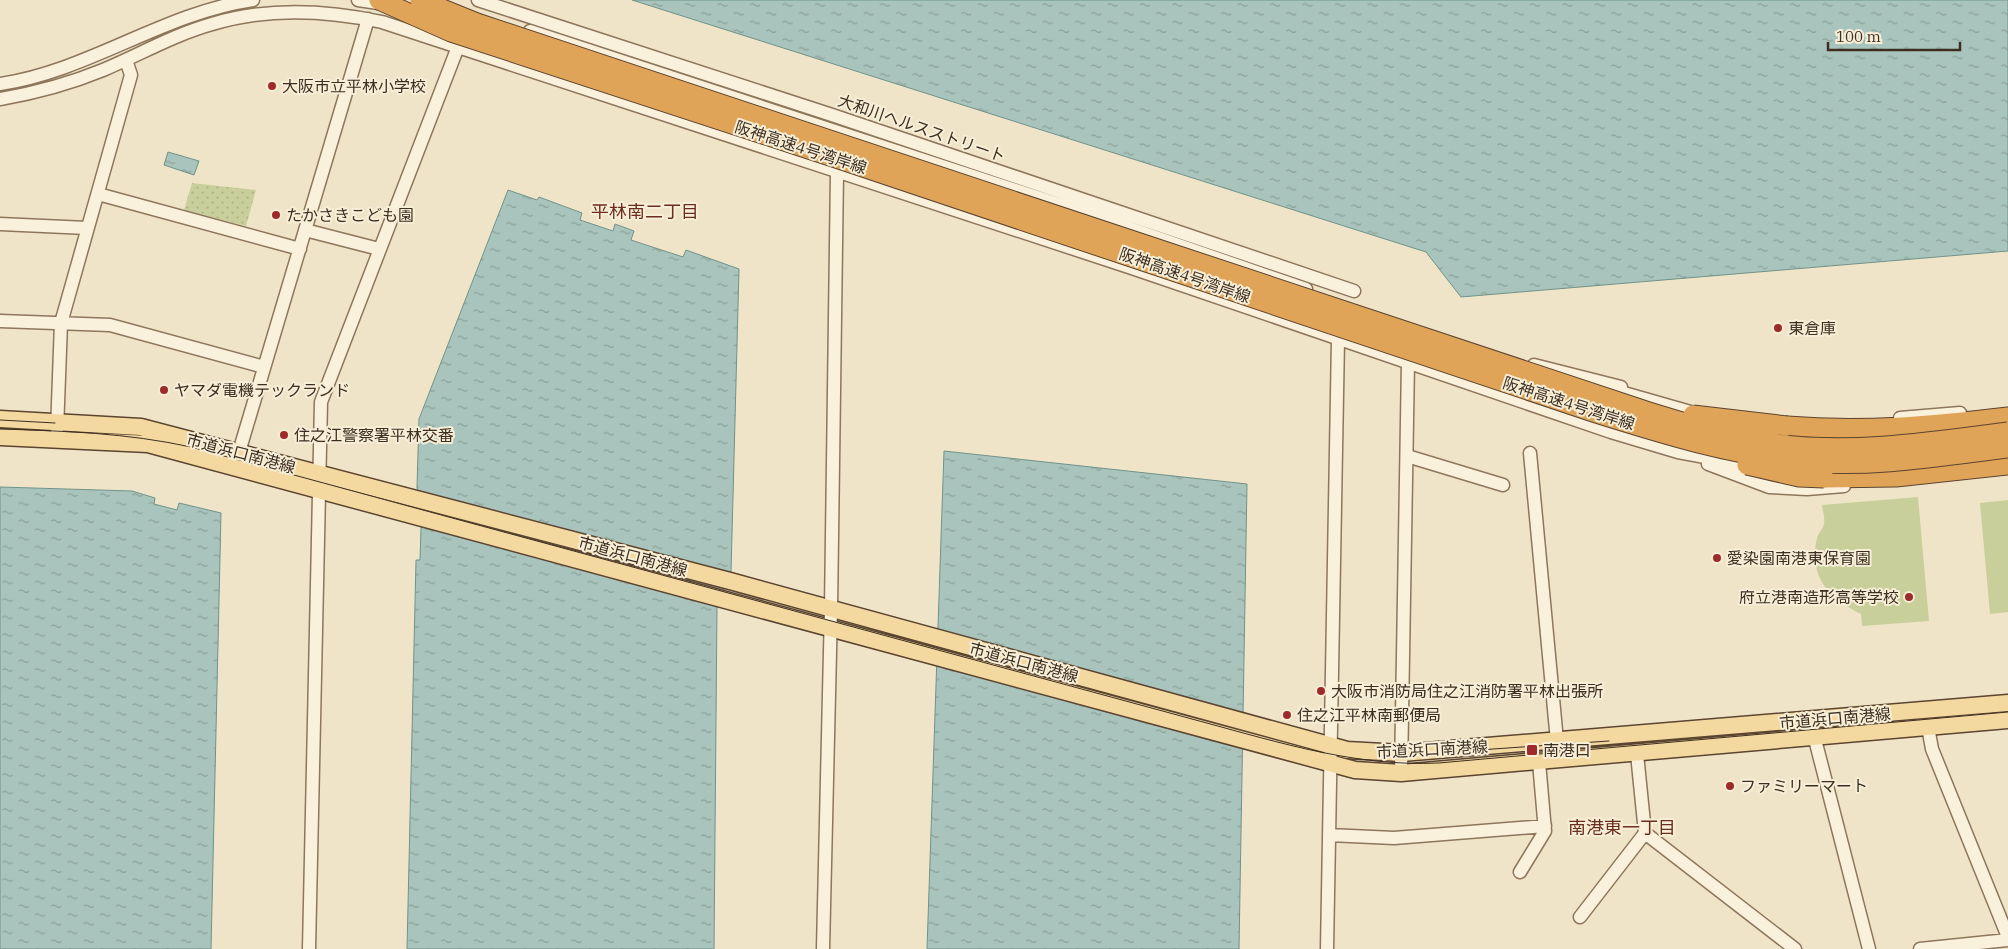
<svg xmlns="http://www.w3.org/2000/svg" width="2008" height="949" font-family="'IBM Plex Serif','Noto Sans JP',serif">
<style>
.grass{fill:url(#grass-dots)}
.pitch{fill:#c9cf9b}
.water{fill:url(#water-ripples);stroke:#6f938a}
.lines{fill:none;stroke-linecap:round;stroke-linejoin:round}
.minor-casing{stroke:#8d765c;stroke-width:15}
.major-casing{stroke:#5b4430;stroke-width:19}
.highway-casing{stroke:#5b4430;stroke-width:21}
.minor{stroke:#faf1dc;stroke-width:12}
.major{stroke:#f3d9a0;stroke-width:16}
.highway{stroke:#e0a458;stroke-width:19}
.tram{stroke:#3d2e20;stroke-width:1}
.highway-bridge-casing{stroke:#5b4430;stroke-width:21;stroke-linecap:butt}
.highway-bridge{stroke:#e0a458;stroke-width:19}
.poi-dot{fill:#9e2a2b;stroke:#f7eed8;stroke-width:2}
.labels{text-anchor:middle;stroke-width:4;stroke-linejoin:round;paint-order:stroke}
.poi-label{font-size:16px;fill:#3d2e20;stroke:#f7eed8;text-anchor:start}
.street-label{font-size:16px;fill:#3d2e20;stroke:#f7eed8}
.neighbourhood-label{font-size:18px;fill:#6b2e1e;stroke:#f7eed8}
</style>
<defs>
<pattern id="grass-dots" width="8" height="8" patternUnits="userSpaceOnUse" patternTransform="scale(1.25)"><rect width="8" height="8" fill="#c9cf9b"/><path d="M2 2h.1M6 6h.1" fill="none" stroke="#aeb285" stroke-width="1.8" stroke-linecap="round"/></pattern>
<pattern id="water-ripples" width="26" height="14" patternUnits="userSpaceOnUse" patternTransform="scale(1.25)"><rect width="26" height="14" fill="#a9c4bc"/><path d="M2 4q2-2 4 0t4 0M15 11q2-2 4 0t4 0" fill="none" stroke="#8ba098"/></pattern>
</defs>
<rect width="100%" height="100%" fill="#f0e4c8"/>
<path class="grass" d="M192,183L256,190L246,226L184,210Z"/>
<path class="pitch" d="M1918,497L1929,621L1862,626L1861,614C1829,598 1808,577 1817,538C1818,533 1823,529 1824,524C1825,519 1823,511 1822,505Z
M2008,500V612L1990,614L1980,503Z"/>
<path class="water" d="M632,0H2008V251L1461,297L1426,252Z
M168,152L199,161L194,175L164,165Z
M508,190L537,200L539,197L582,213L580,220L613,231L615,224L634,231L631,240L683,257L686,250L739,269L731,572L717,606L714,949H407L416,560H420L421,528L417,487L419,419Z
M944,451L1247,484L1239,949H927Z
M0,487L132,491L155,498L154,504L177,510L179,503L221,513L211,949H0Z"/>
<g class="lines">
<g class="minor-casing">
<path id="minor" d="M358,0L385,4
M478,0L832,115L1354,291
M530,31L1089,214L1306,289
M0,84C89,71 163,13 253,0
M0,99C35,93 69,84 103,70C139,55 173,35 212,24C267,7 325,10 382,22L1132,268L1611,432L1678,452L1754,466
M98,194L300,249
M0,224L87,228
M305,230L379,249
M0,321L110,325L264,367
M1534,365L1621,387
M1610,389L1701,415
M1900,418L1960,413
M57,430L61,323L131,75L126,60
M239,452L368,19
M1530,453L1557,741
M1407,456L1503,485
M1708,464L1769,487L1807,489L1844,486
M1810,720L1869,949
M1928,727L1932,749L2008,937
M1637,754L1645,833L1795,949
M1401,773L1408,362
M1329,835L1394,838L1545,826
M1520,872L1545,831L1539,762
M1580,917L1645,833
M309,949L321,402L461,39
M823,949L831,609L837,172L839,164
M1327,949L1338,339L1342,333
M1920,949L2008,940"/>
</g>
<g class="major-casing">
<path id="major" d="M0,419L141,427L730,581L1347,750L1402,753L2008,703
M0,437L148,444L1355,770L1401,773L2008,720"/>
</g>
<g class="highway-casing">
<path id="highway" d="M1787,426C1862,432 1934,426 2008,417
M1824,478L1896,477L2008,465"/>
</g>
<use href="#minor" class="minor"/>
<use href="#major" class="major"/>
<use href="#highway" class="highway"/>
<path class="tram" d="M0,420L55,423
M0,429C65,431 127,433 191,447L1203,722C1281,743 1357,767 1439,763L2008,712
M1392,756L1609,741"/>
<g class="highway-bridge-casing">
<path id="highway-bridge" d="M379,0L451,32L836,158L1593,412C1663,434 1733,456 1807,462C1874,468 1942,456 2008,448
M420,0L477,23L1649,412C1691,425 1733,438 1776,444C1854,454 1931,442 2008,432
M1693,415L1787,426
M1747,465L1799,477L1824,478"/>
</g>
<use href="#highway-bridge" class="highway-bridge"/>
</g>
<g class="poi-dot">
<circle cx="272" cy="86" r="5"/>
<circle cx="276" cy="215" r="5"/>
<circle cx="1778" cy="328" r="5"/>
<circle cx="164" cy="390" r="5"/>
<circle cx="284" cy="435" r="5"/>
<circle cx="1717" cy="558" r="5"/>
<circle cx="1909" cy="597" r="5"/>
<circle cx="1321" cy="691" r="5"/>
<circle cx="1287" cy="715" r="5"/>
<rect x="1526" y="744" width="12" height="12" rx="2.5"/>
<circle cx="1730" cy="786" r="5"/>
</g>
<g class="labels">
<g class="poi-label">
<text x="282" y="92">大阪市立平林小学校</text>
<text x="286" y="221">たかさきこども園</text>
<text x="1788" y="334">東倉庫</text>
<text x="174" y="396">ヤマダ電機テックランド</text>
<text x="294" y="441">住之江警察署平林交番</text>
<text x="1727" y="564">愛染園南港東保育園</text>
<text x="1899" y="603" text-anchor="end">府立港南造形高等学校</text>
<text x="1331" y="697">大阪市消防局住之江消防署平林出張所</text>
<text x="1297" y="721">住之江平林南郵便局</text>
<text x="1543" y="756">南港口</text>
<text x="1740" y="792">ファミリーマート</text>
</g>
<g class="street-label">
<text transform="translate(922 128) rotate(19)" y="6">大和川ヘルスストリート</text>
<text transform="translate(801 147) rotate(18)" y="6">阪神高速4号湾岸線</text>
<text transform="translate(1185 275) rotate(19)" y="6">阪神高速4号湾岸線</text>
<text transform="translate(1569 403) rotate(18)" y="6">阪神高速4号湾岸線</text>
<text transform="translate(241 453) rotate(15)" y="6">市道浜口南港線</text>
<text transform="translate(633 556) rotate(15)" y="6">市道浜口南港線</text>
<text transform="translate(1024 662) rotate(15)" y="6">市道浜口南港線</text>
<text transform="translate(1835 718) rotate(-5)" y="6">市道浜口南港線</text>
<text transform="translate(1432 749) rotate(-3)" y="6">市道浜口南港線</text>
</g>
<g class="neighbourhood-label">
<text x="645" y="218">平林南二丁目</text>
<text x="1622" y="834">南港東一丁目</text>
</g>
</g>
<path d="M1828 42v8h132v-8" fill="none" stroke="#3d2e20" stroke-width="2.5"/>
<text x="1836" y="42" font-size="15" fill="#3d2e20" stroke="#f7eed8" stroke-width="4" paint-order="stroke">100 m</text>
</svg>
